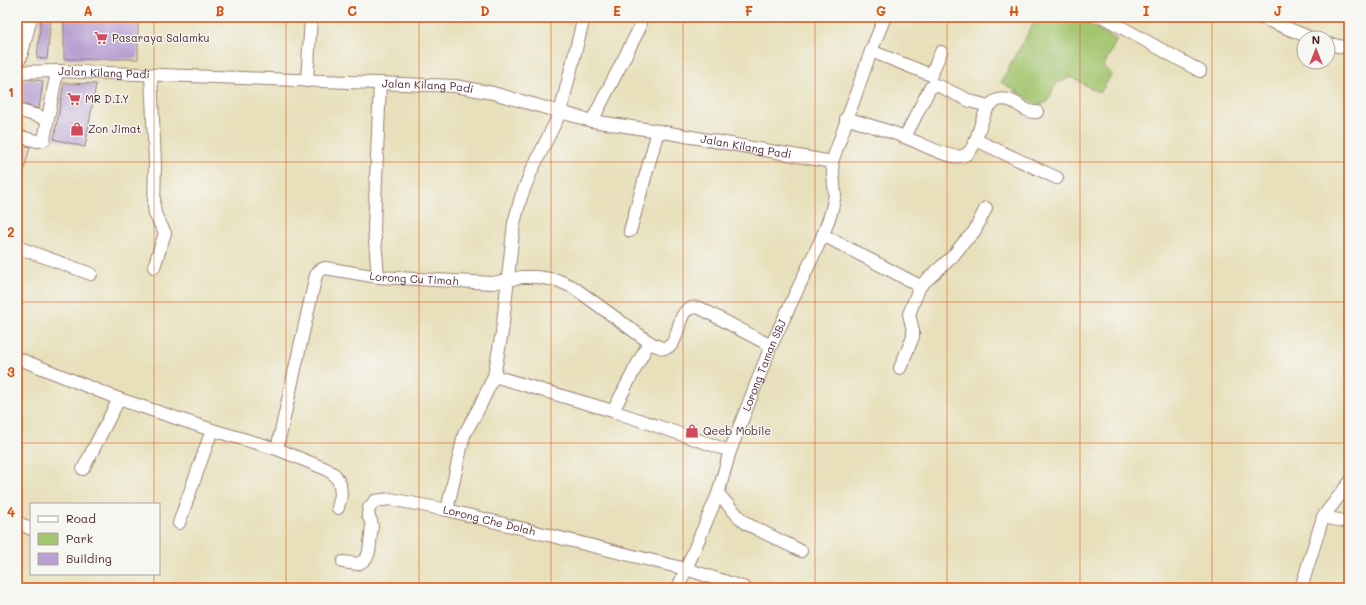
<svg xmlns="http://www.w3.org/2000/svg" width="1366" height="605" font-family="Mali,sans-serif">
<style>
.green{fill:#a3c56e;stroke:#76724c}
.building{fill:#b8a0d3}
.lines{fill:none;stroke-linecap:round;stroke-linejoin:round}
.minor-casing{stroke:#998073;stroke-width:14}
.trunk-casing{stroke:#998073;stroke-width:22}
.minor{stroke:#fff;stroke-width:12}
.trunk{stroke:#fff;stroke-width:20}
.grid{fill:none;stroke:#d8530f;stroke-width:1;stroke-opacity:0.55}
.labels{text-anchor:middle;stroke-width:3;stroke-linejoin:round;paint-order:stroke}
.poi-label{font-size:11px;fill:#4a1f2b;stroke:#f6f6f2;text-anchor:start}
.street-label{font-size:11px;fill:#4a1f2b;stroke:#f6f6f2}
.neatline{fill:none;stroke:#d8530f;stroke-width:1.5}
.grid-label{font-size:13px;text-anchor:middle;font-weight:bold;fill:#d8530f}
</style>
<rect width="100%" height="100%" fill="#f6f6f2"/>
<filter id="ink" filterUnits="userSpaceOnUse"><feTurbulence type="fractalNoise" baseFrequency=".025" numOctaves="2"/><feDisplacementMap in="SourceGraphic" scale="8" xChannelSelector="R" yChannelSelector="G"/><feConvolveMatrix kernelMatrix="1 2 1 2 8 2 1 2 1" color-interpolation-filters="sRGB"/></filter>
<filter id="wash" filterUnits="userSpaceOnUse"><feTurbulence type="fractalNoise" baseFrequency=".012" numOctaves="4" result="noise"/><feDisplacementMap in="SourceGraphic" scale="16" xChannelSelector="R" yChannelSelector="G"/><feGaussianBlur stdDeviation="0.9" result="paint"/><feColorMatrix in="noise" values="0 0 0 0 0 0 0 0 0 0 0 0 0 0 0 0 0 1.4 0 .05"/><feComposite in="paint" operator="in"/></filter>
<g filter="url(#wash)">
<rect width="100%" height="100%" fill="#e8e0bb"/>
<path class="green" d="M1037,17H1076L1117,40L1103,67L1112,74L1100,93L1071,77L1056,84L1047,102L1039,105L1001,82Z"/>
<g id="blocks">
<path class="building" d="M41,17H51L47,59L37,58Z
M64,17H138V59H64Z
M22,79L43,81L39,109L19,103Z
M64,83L96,84L85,147L54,139Z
M17,144L30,147L20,184H17Z"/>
</g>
</g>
<g filter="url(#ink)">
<use href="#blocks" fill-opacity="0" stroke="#998073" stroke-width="1"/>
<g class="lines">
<g class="minor-casing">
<g id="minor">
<path d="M584,17L560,113L531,172L521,197L514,223L502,332L494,376L613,411L730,451"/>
<path d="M1103,17L1200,71"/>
<path d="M1260,17L1311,38"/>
<path d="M1328,44L1349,48"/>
<path d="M871,51L931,75L941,52"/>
<path id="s1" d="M17,72L57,71L455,86L493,93L592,121L658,131L832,162"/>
<path d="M151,75L155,163L154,206L155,214L165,233L154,267"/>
<path d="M307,81L311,17"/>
<path d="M17,110L48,119"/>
<path d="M846,118C867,125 888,130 907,138C920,143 940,154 953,156C959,157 966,156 970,151C981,138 980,105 998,100C1015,95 1023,114 1037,112"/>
<path d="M592,121L639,29L640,23L637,17"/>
<path d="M17,136L37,141L44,140L57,71"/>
<path d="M905,137L930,88L934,85L939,86L970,101L988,106"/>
<path d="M976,140L1057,178"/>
<path d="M630,231L658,131"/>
<path d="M823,235L920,286"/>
<path d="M17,247L91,274"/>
<path d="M378,277L374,228L380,83"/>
<path d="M17,358L119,399L212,430L277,449L326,469L335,475L340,484L341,495L338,508"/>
<path d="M900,368L913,337V331L909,314L920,286L952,257L965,241L974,232L986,208"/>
<path d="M613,411L649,342"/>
<path id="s2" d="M277,449L316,275L320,270L325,268L378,277L493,283L522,277H536L557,280L573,287L649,342C653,344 659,348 664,348C684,347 672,302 700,308L771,346"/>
<path d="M83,469L119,399"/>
<path d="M718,494L740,518L747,524L801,551"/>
<path d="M447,510L464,435L480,406L494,376"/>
<path d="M1323,517L1349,522"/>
<path d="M17,522L31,529"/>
<path d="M179,523L212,430"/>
<path id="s3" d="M343,562L358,564L363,561L367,557L369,552L372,526L371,521L368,515L369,508L375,501L390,499L447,510L686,569L745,588"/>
<path id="s4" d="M678,588L718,494L730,451L771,346L823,235L831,213L835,195L832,162L871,51L885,17"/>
<path d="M1301,588L1323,517L1349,483"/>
</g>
</g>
<g class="trunk-casing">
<path id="trunk" d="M17,56L27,17"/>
</g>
<use href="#minor" class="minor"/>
<use href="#trunk" class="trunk"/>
</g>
</g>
<path class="grid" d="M154,17V504M286,17V588M419,17V588M551,17V588M683,17V588M815,17V588M947,17V588M1080,17V588M1212,17V588M17,162H1349M17,302H1349M17,443H1349M154,574V588"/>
<defs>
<g id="supermarket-bare" transform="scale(1.08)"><path d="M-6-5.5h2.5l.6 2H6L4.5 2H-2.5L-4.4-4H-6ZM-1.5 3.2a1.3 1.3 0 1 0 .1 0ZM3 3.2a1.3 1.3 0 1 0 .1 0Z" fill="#d1495b" stroke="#f6f6f2" stroke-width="2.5" paint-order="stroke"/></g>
<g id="shop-bare" transform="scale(1.08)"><path d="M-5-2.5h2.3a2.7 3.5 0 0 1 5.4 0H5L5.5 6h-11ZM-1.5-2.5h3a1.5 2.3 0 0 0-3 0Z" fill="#d1495b" stroke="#f6f6f2" stroke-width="2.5" paint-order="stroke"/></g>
</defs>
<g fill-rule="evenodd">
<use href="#supermarket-bare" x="101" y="38"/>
<use href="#supermarket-bare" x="74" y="99"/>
<use href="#shop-bare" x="77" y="129"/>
<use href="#shop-bare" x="692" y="431"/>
</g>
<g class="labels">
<g class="poi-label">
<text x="112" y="42">Pasaraya Salamku</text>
<text x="85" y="103">MR D.I.Y</text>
<text x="88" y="133">Zon Jimat</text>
<text x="703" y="435">Qeeb Mobile</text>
</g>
<g class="street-label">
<text dy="4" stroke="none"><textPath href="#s1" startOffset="87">Jalan Kilang Padi</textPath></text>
<text dy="4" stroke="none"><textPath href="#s1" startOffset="411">Jalan Kilang Padi</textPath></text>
<text dy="4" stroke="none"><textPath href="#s1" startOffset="736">Jalan Kilang Padi</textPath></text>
<text dy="4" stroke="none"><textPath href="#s2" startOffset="280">Lorong Cu Timah</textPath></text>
<text dy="4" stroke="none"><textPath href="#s4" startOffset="239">Lorong Taman SBJ</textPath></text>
<text dy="4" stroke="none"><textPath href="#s3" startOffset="203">Lorong Che Dolah</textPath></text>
</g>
</g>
<rect width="1366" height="605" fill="none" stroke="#f6f6f2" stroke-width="44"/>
<rect x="30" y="503" width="130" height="72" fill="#f6f6f2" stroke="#b1a0a2"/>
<rect x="38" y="516" width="20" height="6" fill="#ffffff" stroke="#b1a0a2"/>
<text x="66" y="523" font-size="12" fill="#4a1f2b">Road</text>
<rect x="38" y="533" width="20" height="12" fill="#a3c56e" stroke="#b1a0a2"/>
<text x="66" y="543" font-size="12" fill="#4a1f2b">Park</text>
<rect x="38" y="553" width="20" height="12" fill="#b8a0d3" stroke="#b1a0a2"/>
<text x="66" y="563" font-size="12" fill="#4a1f2b">Building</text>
<g transform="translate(1316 50)"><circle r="19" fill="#f6f6f2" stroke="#b1a0a2"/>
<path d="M0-3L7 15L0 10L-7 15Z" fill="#d1495b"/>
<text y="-6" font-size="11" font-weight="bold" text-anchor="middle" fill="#4a1f2b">N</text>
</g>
<rect x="22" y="22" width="1322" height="561" class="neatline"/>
<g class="grid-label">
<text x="88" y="16">A</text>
<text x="220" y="16">B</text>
<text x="352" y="16">C</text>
<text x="485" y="16">D</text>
<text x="617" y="16">E</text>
<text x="749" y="16">F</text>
<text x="881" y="16">G</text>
<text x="1014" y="16">H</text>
<text x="1146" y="16">I</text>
<text x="1278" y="16">J</text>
<text x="11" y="97">1</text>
<text x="11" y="237">2</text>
<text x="11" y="377">3</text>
<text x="11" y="517">4</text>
</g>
</svg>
